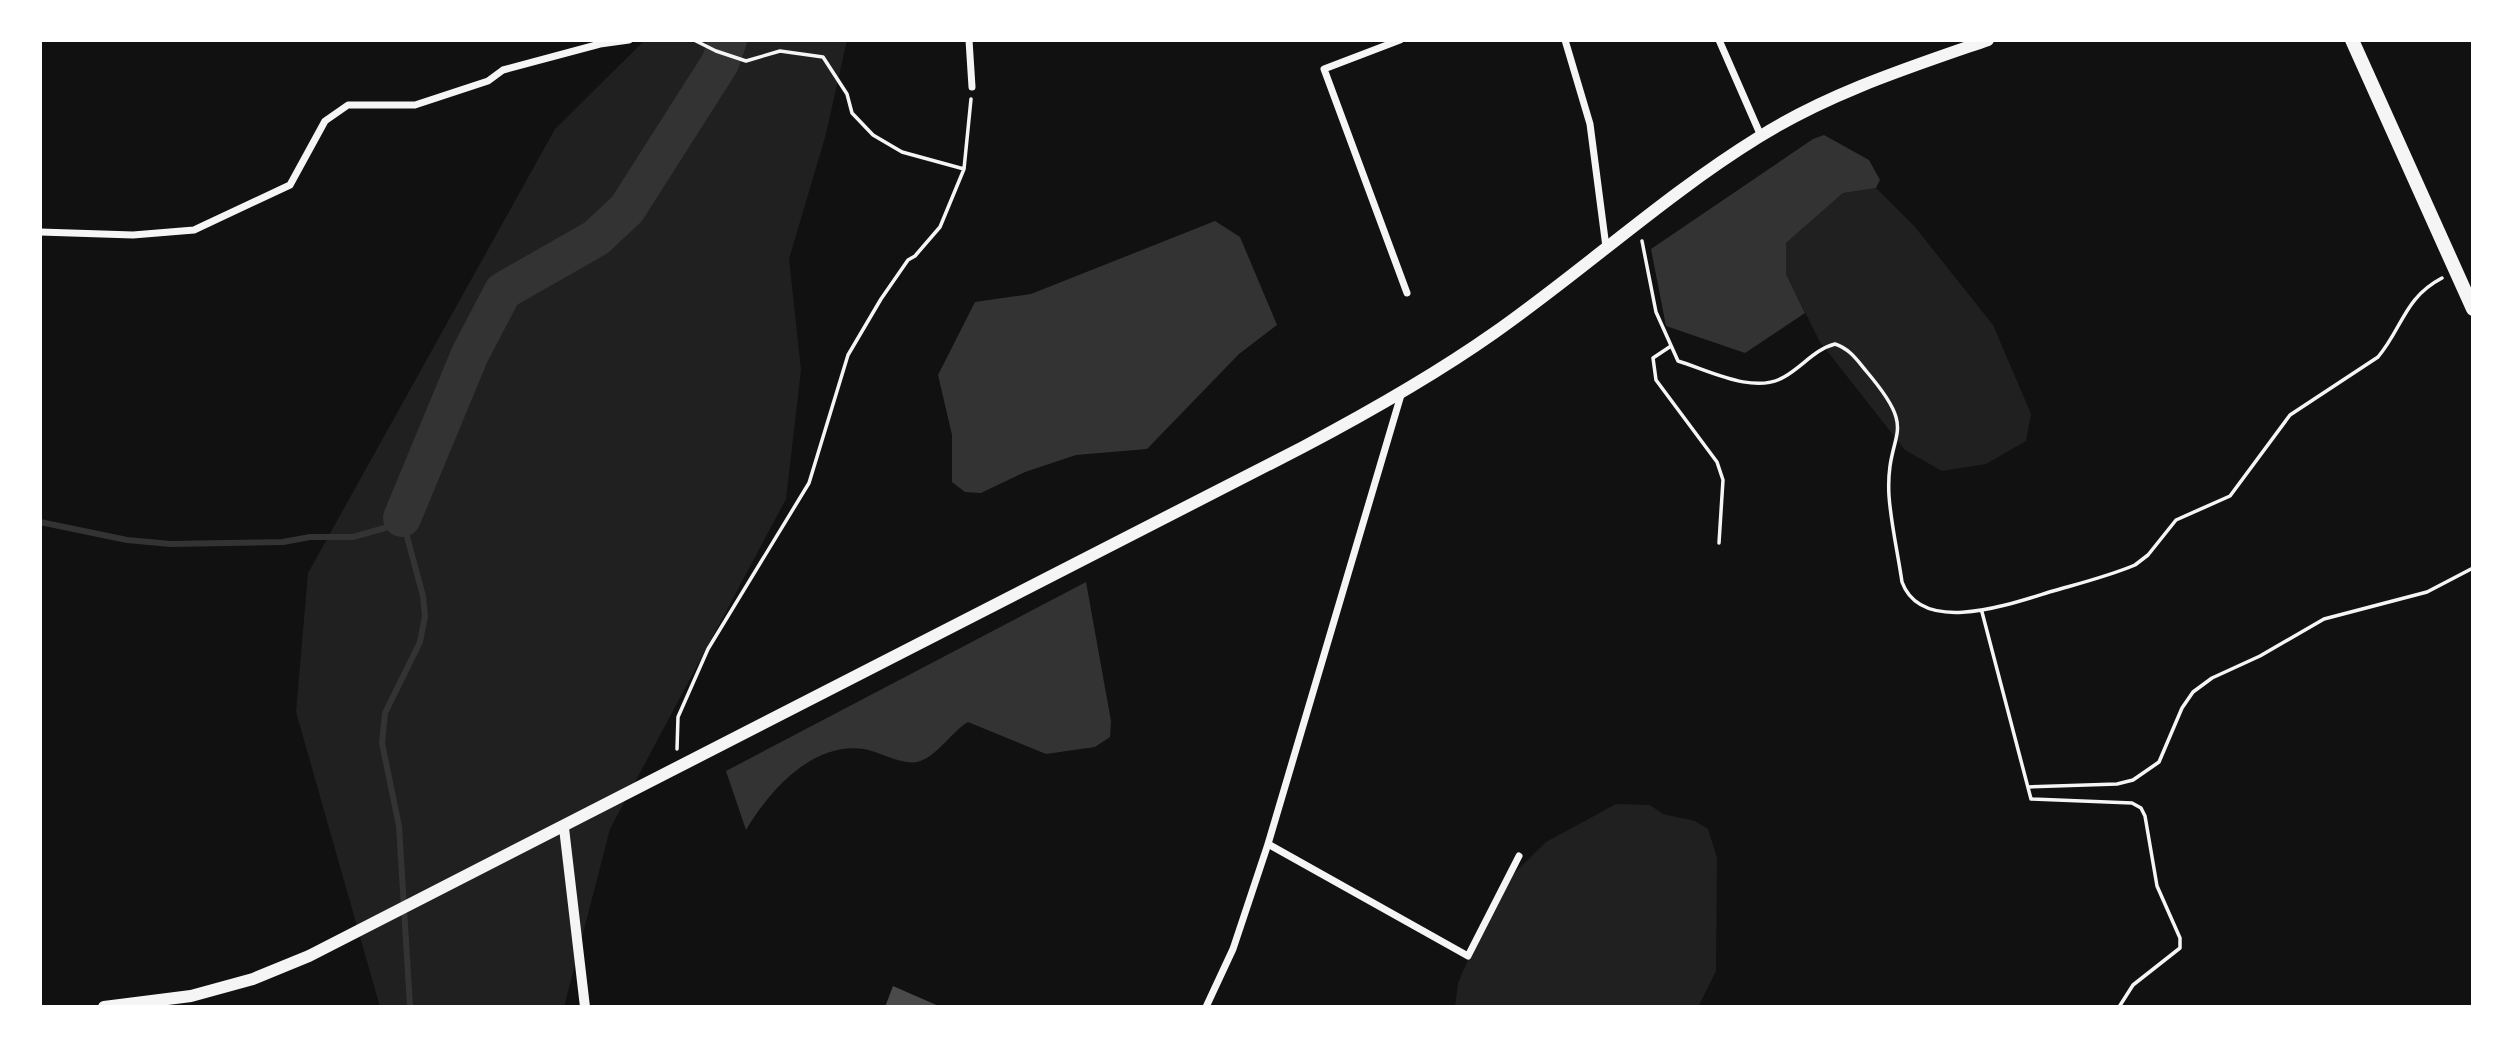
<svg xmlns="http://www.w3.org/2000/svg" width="2513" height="1047" font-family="'Playfair Display',serif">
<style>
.green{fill:#202020}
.water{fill:#333}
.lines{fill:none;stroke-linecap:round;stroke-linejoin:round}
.stream{stroke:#333;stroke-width:6}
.river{stroke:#333;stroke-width:38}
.building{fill:#4a4a4a}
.path{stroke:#f5f5f5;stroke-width:3.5}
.minor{stroke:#f5f5f5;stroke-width:7}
.tertiary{stroke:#f5f5f5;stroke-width:10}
.secondary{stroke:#f5f5f5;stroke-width:12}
.primary{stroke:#f5f5f5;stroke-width:14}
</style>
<rect width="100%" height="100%" fill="#111"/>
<path class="green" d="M645,40H847L826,134L789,259L801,370L786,499L610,829L564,1007H380L296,712L308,573L555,129Z
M1876,188L1915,227L1993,325L2031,414L2026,441L1986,464L1942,471L1905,450L1820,342L1786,274V243L1843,193Z
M1616,804L1650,805L1663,814L1695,821L1708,829L1717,858L1716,971L1698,1007H1455L1458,983L1499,888L1546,842Z"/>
<path class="water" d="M1824,135L1869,160L1880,180L1876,188L1843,193L1786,243V274L1805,313L1745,353L1666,326L1651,249L1813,139Z
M1215,221L1240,237L1277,325L1239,354L1147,449L1076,455L1025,472L981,493L965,492L952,482V435L938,375L975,302L1031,294Z
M1086,582L1111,721L1110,737L1095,747L1046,754L968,722C951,732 936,758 917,762C902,765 880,752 864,749C812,742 770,790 746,830L726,771Z"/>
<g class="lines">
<path class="stream" d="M40,522L127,540L171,544L283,542L310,537H353L385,528L402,518L423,596L425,616L420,642L385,713L382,743L399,826L410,1007"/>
<path class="river" d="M402,518L470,354L503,291L596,238L627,209L720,63L728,40"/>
</g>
<path class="building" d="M893,986L941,1007H885Z"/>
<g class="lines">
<path class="path" d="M694,40L716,51L746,61L780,51L823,57L847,94L852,113L873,135L902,152L964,169
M1642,241L1656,312L1678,361C1708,370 1754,395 1784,377C1802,367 1815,349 1835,344C1850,349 1857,360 1867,372C1922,437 1885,428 1889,496C1891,524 1898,554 1902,582C1922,637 2013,603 2053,591C2081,583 2109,576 2135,565L2148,555L2176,520L2230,496L2290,415L2378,357C2403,327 2404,298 2442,278
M1671,346L1653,358L1656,380L1717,462L1723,480L1719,543
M1982,612L2031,799L2132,803L2141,808L2145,816L2157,886L2180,938V948L2133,985L2119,1007
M677,749L678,717L708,649L809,483L848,355L881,299L908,260L915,256L940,227L964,169L971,99
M2028,787L2117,784L2133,780L2159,762L2182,708L2193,692L2212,678L2260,656L2324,619L2427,592L2473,568"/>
<path class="minor" d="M969,40L972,87
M1400,40L1324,69L1407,293
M1565,40L1590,124L1606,247
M1719,40L1761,136
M40,232L133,235L194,230L290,185L325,121L348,105H415L488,81L503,70L600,44L629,40
M1268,844L1468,956L1519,856
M1206,1007L1233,949L1268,844L1401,395"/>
<path class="tertiary" d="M564,828L585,1007"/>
<path class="secondary" d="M104,1007L191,996L253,979L309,956L1303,447C1369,412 1433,376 1494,333C1584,270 1665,195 1759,137C1829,93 1910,67 1988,40"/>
<path class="primary" d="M2352,40L2473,309"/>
</g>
<rect width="2513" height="1047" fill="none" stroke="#ffffff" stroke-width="84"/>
</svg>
